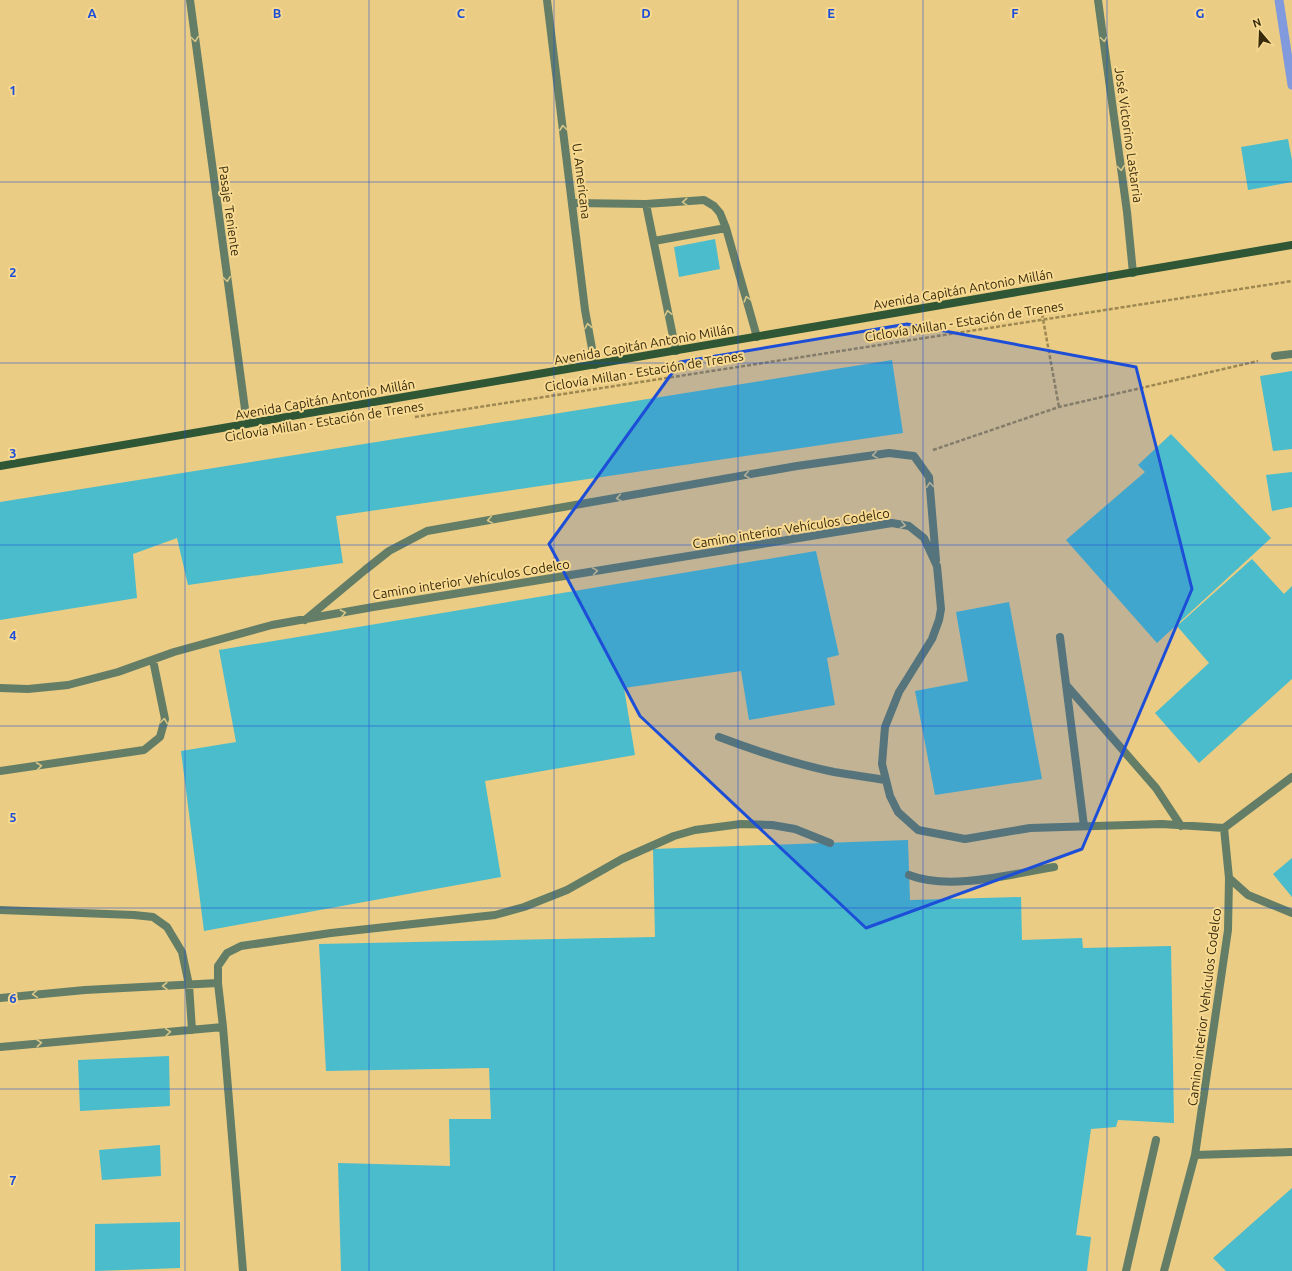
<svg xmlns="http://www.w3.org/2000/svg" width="1292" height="1271" font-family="Ubuntu,sans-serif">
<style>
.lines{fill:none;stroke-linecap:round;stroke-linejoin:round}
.stream{stroke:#819add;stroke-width:9}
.building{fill:#4abccc}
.path{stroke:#9e8851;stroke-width:2.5;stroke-dasharray:4 2;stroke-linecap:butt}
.service{stroke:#637d66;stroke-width:8}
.minor{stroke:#637d66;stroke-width:8}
.secondary{stroke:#2f5635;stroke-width:8}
.oneway{stroke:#d9c788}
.marked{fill:#1d4ed8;fill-opacity:0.2;stroke:#1d4ed8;stroke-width:3;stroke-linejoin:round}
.grid{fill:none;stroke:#1d4ed8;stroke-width:1;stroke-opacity:0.55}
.labels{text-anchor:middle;stroke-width:4;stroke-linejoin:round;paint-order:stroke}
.street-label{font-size:13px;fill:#372b0c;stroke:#f7d991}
.grid-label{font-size:13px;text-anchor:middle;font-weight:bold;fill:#1d4ed8;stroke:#f7d991;stroke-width:4;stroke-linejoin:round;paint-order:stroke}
</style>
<rect width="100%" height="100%" fill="#eacc84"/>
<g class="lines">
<path class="stream" d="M1279,0L1292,85"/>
</g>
<path class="building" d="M1288,139L1292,160V182L1248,190L1241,147Z
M715,239L720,269L679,277L674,247Z
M892,360L903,433L336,516L343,563L188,585L177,538L133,554L137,598L0,620V502Z
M1292,371V449L1273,451L1260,376Z
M1171,434L1271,538L1157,643L1066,540L1145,472L1138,465Z
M1292,472V507L1272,511L1266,475Z
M816,551L839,655L827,658L835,705L749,720L741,671L624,688L635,755L485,781L501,877L204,931L181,751L236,742L219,650Z
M1252,559L1284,594L1292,586V679L1199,763L1155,713L1209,663L1177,626Z
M1009,602L1042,779L935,795L915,691L968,681L956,612Z
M908,840L910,900L1021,897L1022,940L1082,938L1083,948L1171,946L1174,1123L1118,1120L1116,1127L1091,1129L1076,1235L1091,1237L1087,1271H341L338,1163L450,1166L449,1119H491L489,1068L326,1071L319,944L655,937L653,849Z
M1292,858V897L1273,874Z
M169,1056L170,1106L80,1111L78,1060Z
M160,1145L161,1176L102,1180L99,1150Z
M1292,1188V1271H1226L1213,1258Z
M180,1222V1268L95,1271V1224Z"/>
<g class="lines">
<path class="path" d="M1041,308L1059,407
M415,417L1292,281
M933,450L1059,407L1258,361"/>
<path class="service" d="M572,203L646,204L704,200L714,206L720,213L726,228L757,337
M646,204L676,351
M654,241L726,228
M1275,356L1292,354
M305,620L365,570L389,551L427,531L797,466L889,453L914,456L929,477L936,560
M1060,637L1084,826
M1067,686L1156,788L1181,826
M0,688L28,689L68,685L118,672L174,652L272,625L373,607L892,523L909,526L924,538L937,566L941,609L939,620L932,639L899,692L885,727L882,764L890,796L898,812L918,830L965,839L1030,828L1162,824L1224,828L1229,878L1228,930L1195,1155L1164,1271
M719,737C756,751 795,764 834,772C851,775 868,777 885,780
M0,771L144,750L160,737L165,719L153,660
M1224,828L1292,777
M909,875C950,891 1011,874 1054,867
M1229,878L1248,895L1292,913
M0,910L134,915L153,917L167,927L182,952L189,985L192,1030
M0,998L85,990L218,983
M0,1047L223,1027
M1195,1155L1292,1152
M243,1271L223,1027L218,983V966L227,953L241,946L331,933L495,915L524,907L567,890L622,859L674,836L695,830L741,824L772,825L795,829L830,843
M1126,1271L1156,1140"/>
<path class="minor" d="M190,0L247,424
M547,0L585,310L595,365
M1098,0L1127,212L1133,273"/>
<path class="secondary" d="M0,466L1292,245"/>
</g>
<defs><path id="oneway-chevron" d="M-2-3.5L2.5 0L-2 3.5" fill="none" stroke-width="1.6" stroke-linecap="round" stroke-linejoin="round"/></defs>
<g class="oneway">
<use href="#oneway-chevron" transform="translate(195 39) rotate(82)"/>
<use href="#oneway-chevron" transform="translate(1104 39) rotate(82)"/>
<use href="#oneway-chevron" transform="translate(563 128) rotate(-97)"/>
<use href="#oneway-chevron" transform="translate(1121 168) rotate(82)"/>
<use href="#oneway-chevron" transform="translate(685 202) rotate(176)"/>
<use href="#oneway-chevron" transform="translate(227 279) rotate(82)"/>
<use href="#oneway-chevron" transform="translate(747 299) rotate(-106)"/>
<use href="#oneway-chevron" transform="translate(668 313) rotate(-102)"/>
<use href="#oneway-chevron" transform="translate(588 326) rotate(-100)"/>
<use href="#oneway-chevron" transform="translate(875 455) rotate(171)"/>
<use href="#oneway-chevron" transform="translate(747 475) rotate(170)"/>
<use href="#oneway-chevron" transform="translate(930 485) rotate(-95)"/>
<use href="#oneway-chevron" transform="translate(619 498) rotate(170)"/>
<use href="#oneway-chevron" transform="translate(490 520) rotate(170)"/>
<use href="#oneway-chevron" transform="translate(903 525) rotate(11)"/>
<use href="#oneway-chevron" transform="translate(595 571) rotate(-9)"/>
<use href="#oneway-chevron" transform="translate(343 613) rotate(-11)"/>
<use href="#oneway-chevron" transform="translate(164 721) rotate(-83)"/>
<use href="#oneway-chevron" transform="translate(39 766) rotate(-8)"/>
<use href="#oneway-chevron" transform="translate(165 986) rotate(178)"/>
<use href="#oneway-chevron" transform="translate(35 994) rotate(175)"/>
<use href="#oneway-chevron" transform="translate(168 1032) rotate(-5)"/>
<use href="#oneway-chevron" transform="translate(39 1043) rotate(-5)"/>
</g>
<path class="marked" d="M907,324L1136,367L1192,589L1082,849L866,928L640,716L549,544L680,362Z"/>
<path class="grid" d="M185,0V1271M369,0V1271M554,0V1271M738,0V1271M923,0V1271M1107,0V1271M0,182H1292M0,363H1292M0,545H1292M0,726H1292M0,908H1292M0,1089H1292"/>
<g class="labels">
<g class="street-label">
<text transform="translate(1129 135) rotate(82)" y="5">José Victorino Lastarria</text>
<text transform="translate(582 181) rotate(83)" y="5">U. Americana</text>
<text transform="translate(230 211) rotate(82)" y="5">Pasaje Teniente</text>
<text transform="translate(963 289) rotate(-10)" y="5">Avenida Capitán Antonio Millán</text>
<text transform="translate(964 321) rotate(-9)" y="5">Ciclovía Millan - Estación de Trenes</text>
<text transform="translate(644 344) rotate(-10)" y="5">Avenida Capitán Antonio Millán</text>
<text transform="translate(644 371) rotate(-9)" y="5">Ciclovía Millan - Estación de Trenes</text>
<text transform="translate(325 399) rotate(-10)" y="5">Avenida Capitán Antonio Millán</text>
<text transform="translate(324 421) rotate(-9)" y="5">Ciclovía Millan - Estación de Trenes</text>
<text transform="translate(791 528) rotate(-9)" y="5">Camino interior Vehículos Codelco</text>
<text transform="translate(471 579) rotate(-9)" y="5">Camino interior Vehículos Codelco</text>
<text transform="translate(1204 1007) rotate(-83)" y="5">Camino interior Vehículos Codelco</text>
</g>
</g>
<g class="grid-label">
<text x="92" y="18">A</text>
<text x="277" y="18">B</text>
<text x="461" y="18">C</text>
<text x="646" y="18">D</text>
<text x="831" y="18">E</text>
<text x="1015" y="18">F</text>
<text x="1200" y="18">G</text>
<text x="13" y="95">1</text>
<text x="13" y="277">2</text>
<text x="13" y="458">3</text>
<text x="13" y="640">4</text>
<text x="13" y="822">5</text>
<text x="13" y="1003">6</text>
<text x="13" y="1185">7</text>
</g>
<g transform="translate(1260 32) rotate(341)" stroke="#f7d991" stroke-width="3" paint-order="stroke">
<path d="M0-3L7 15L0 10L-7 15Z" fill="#372b0c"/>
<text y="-6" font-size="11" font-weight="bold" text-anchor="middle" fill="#372b0c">N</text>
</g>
</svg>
